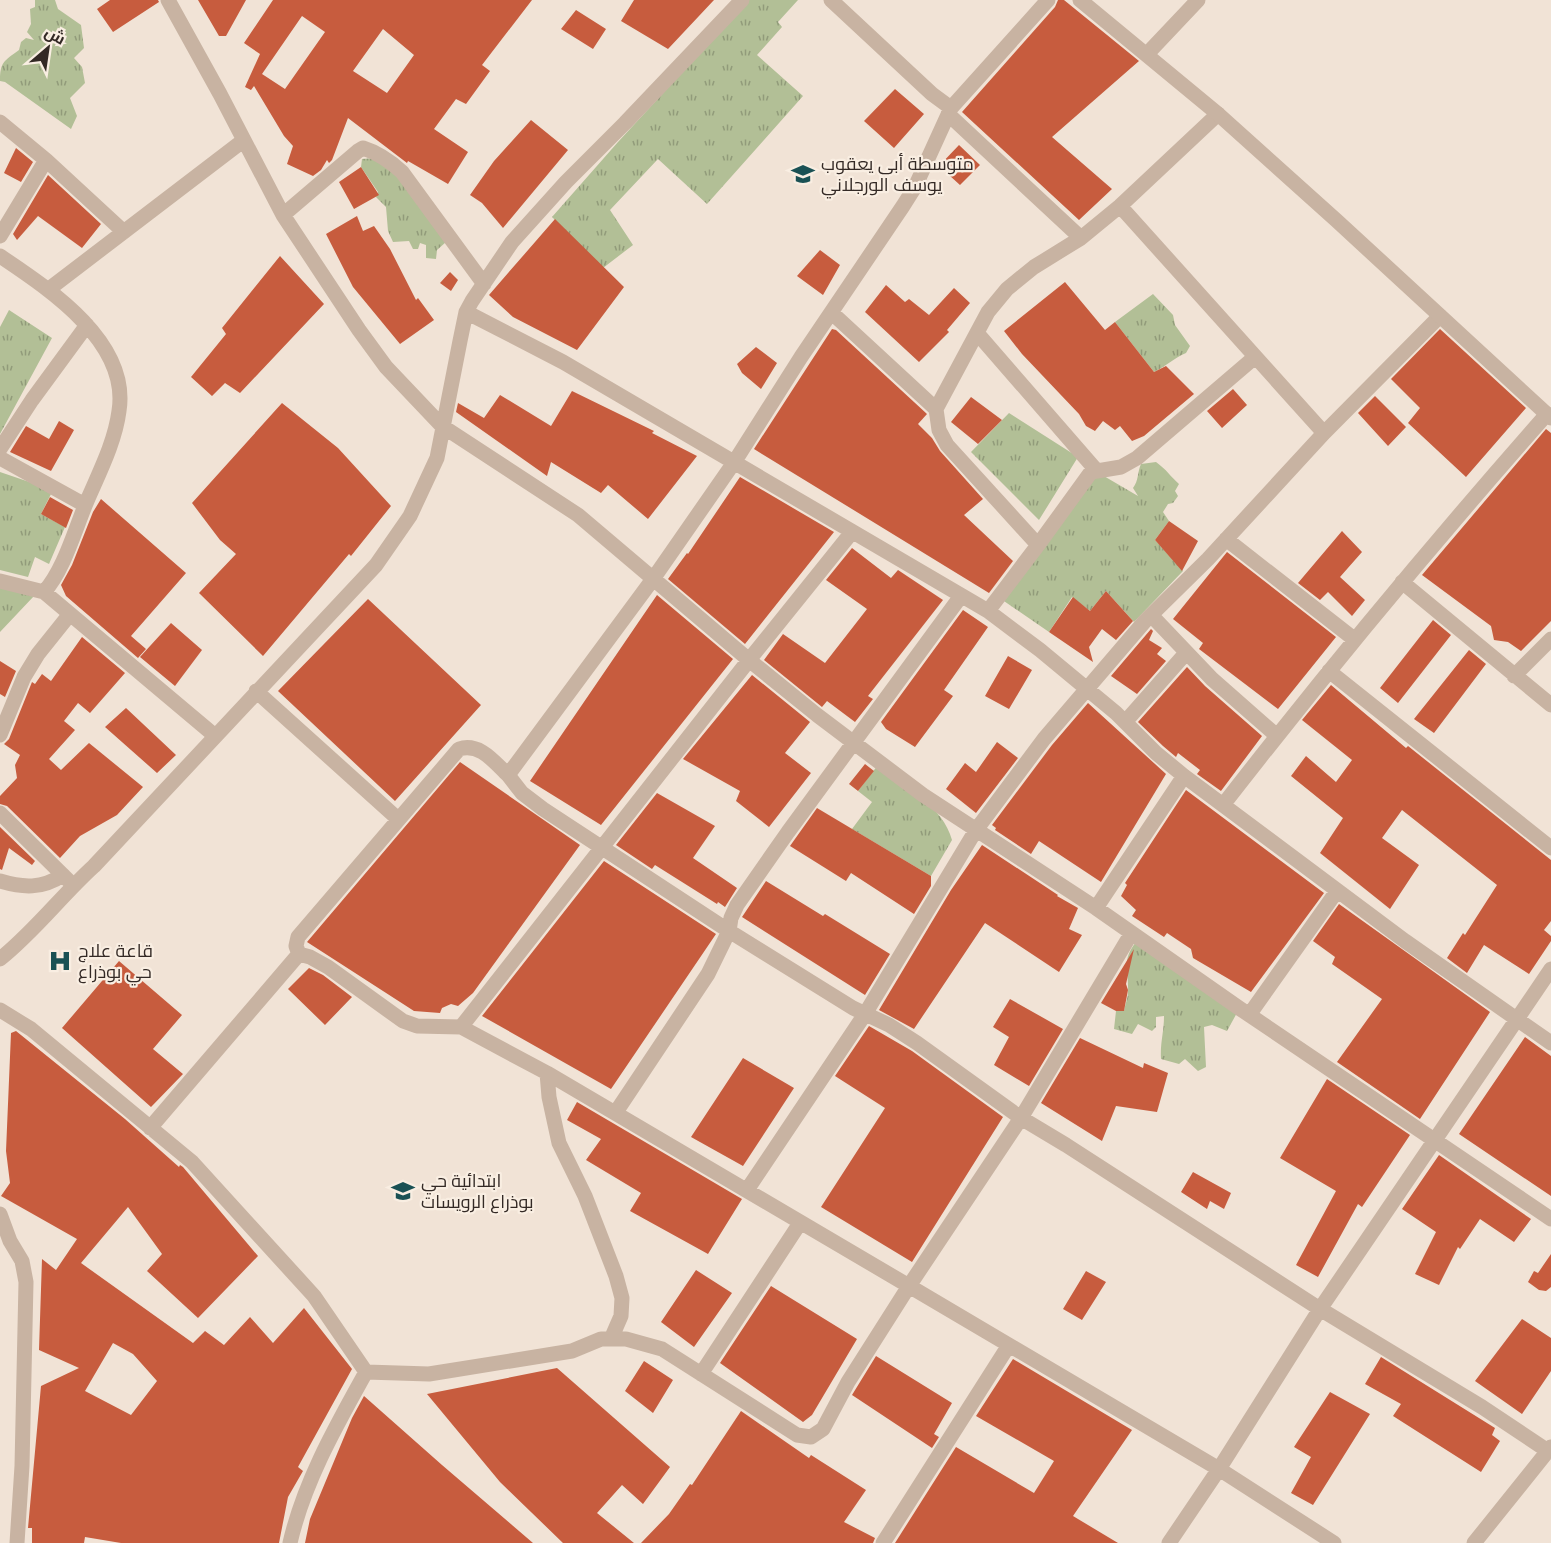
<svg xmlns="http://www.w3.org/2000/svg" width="1551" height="1543" font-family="Figtree,Cairo,sans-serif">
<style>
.park{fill:url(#park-tufts)}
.building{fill:#c75c3e;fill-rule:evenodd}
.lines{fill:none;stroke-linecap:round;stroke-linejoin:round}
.minor{stroke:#c8b3a2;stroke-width:15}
.tertiary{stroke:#c8b3a2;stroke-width:15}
.labels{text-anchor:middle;stroke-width:4.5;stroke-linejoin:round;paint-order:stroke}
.poi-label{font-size:18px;fill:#332925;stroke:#f9eee2;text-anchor:start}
</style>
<defs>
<pattern id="park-tufts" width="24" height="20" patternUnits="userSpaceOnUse" patternTransform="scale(1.5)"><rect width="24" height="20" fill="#b2bf96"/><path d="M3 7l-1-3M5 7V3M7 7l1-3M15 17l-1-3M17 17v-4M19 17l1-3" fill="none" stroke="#919b7a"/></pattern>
</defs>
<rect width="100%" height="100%" fill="#f1e3d6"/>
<path class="park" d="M35,0H55L58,9L81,25L84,48L74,58L82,67L85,83L70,98L77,116L71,129L5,82L0,81C0,62 4,61 19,50L21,42L26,38L34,40L27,32L31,24L30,9L35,7Z
M749,0H798L778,22L782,27L757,55L803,96L707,204L658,159L610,210L633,245L603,268L552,217L618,142Z
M385,157L446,242L437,250L436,259L426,258V245L420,243L418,249H413L409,241L393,242L388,231L386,207L376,197L378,192L361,167L362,159Z
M1153,294L1173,315L1175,325L1190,346L1186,353C1174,358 1166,366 1154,372L1115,322Z
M9,310L52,338L0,434V327Z
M1009,413L1078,457L1039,520L971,452Z
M1156,462C1167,470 1170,476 1179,484L1175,491L1178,496L1173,503L1168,504L1163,512L1169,521L1155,540L1183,571L1134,622L1106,591L1090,611L1072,597L1049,632L1001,599L1097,472L1138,496L1133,488C1139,480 1137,473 1141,464Z
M0,472L53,490L41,514L65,527L49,564L35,557L28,577L0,570Z
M0,579L34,596L0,632Z
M878,765C905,786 943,806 952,840L931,876L852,829L872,802L858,791Z
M1136,942L1238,1011L1227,1031L1212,1025L1204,1027L1206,1067L1198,1071L1185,1059L1179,1064L1161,1059C1160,1043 1164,1032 1164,1016L1156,1017V1027L1152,1031L1138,1024L1132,1034L1114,1029L1116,1011H1124C1125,1005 1128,998 1128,992C1129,970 1121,961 1136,942Z"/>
<path class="building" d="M110,0H158L159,2L113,32L97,9Z
M198,0H246L226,36H219Z
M273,0H532L482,65L490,71L466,104L456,99L434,129L468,152L448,184L408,161L407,163L348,118L332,160L329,163L327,160L321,170L313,176L287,164L293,146L284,136L254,86L251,90L245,87L260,54L244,43ZM302,16L325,32L285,89L262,74ZM383,29L414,55L387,93L353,71Z
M634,0H714L668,49L621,21Z
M1058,0H1064L1139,61L1052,137L1112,189L1079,220L962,112L1055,7Z
M576,10L606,29L593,49L561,29Z
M895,89L924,114L894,148L864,121Z
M531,120L568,150L503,228L482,203L470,195L494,161Z
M959,145L980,165L960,185L939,166Z
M16,148L33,162L21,182L4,173Z
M361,167L379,195L354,209L339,182Z
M48,175L101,224L82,248L38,216L17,240L13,234Z
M357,216L363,231L374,226L390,249L416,300L418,298L434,320L400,344L353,287L326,234Z
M555,219L624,287L577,350L513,317L489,295Z
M820,250L840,265L823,295L797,276Z
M280,256L324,304L240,393L225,383L212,396L191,377L226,334L222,328Z
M450,272L458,280L451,291L440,283Z
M1065,282L1105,330L1115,322L1154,372L1166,366L1194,394L1144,436L1132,441L1120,426L1115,430L1103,421L1095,431L1086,426L1079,414L1022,354L1004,331Z
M886,285L905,302L909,299L929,315L954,288L970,303L947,330L949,332L919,362L865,312Z
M832,329L836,330L927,414L918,424L932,438L940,451L983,499L964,515L1013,561L989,593L754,449Z
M1440,329L1526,408L1466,477L1408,423L1420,408L1391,379Z
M756,347L777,363L761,389L742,373L737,364Z
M1233,389L1247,405L1222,428L1207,411Z
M572,391L654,431L652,433L697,456L648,519L608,485L601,493L551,462L547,476L456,412L458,403L484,418L500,395L551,426Z
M1375,396L1406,427L1388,446L1358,413Z
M971,397L1002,420L978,444L951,422Z
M282,403L338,448L391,506L351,556L349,554L263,656L199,593L236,554L220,540L192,503Z
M59,421L74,430L51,471L10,452L26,426L49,439Z
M1546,429L1551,433V621L1521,651L1508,642L1494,640L1491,626L1422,575Z
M740,477L834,532L745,644L668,579L687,553L688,554Z
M50,497L73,510L66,528L41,514Z
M101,499L186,573L131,636L146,649L138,658L66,596L61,585L72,565L93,512Z
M1169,521L1198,541L1182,571L1155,540Z
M1342,531L1362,552L1340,577L1365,600L1352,616L1328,592L1320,600L1298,583Z
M852,548L891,578L898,570L943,600L868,696L873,699L855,722L827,701L822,707L764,660L783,634L825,663L867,609L826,580Z
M1227,552L1336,637L1278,709L1199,649L1203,643L1173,619Z
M1106,591L1133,621L1116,640L1102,629L1089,647L1093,662L1049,632L1073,597L1090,611Z
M657,595L733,659L601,825L530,781Z
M368,599L481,705L395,801L278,691Z
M963,610L988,627L944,690L953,696L915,747L886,729L881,722Z
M1433,620L1451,635L1398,703L1380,688Z
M171,623L202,650L175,686L140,657Z
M1151,629L1153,631L1149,640L1162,648L1157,654L1166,661L1137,694L1111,676Z
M82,637L125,673L90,713L78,703L64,721L75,730L49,759L61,770L89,743L143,787L117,815L80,836L60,858L7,806L0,804V796L17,778L15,765L20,755L4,744L9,739L32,682L35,684L42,674L51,681Z
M1469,650L1486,664L1434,733L1414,719Z
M1008,656L1032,670L1009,709L985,696Z
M0,661L16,671L5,697L0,694Z
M1187,667L1205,686L1262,736L1221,791L1197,774L1200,770L1178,753L1176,757L1163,746L1138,722Z
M752,675L810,722L785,753L811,773L769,827L736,801L740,791L683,759Z
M1331,685L1406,748L1408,746L1551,860V921L1544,930L1551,936V941L1529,974L1484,945L1467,973L1447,958L1463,933L1465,935L1497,885L1402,810L1382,838L1419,865L1390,909L1320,853L1343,818L1291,776L1306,756L1336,782L1352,760L1302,720Z
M1088,703L1166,774L1101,882L1039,841L1031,854L995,830L996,828L992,825L1052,745Z
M126,708L176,755L157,773L105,727Z
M997,742L1018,758L976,813L946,789L965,763L976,772Z
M460,762L580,845L473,993L458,1006L451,1004L442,1008L440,1013L414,1011L307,942Z
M865,764L874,771L858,791L849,784Z
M1186,790L1324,893L1251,992L1193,958L1191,949L1167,933L1164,937L1132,916L1136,910L1121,896L1127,885L1125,883Z
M657,793L715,826L693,858L737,888L725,907L718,902L717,904L655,865L652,869L616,845Z
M817,808L931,876V886L914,914L851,873L846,881L790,846Z
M0,827L35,861L32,865L9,848L2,870L0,869Z
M982,845L1058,895L1057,896L1078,908L1069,929L1082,935L1059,972L985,923L914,1029L879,1010L951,890Z
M604,861L716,934L611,1089L482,1016Z
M766,881L823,916L825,914L890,954L865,995L742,917Z
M1339,904L1490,1012L1420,1119L1337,1062L1382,999L1332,964L1335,957L1313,941Z
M1134,949L1126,984L1128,990L1124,1011H1116L1101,1003Z
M119,961L182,1015L153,1049L183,1074L151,1107L62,1028Z
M309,968L323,975L352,997L325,1025L288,989Z
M1010,999L1063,1029L1029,1086L994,1065L1009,1037L993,1027Z
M869,1026L912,1051L1003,1117L912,1262L821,1207L885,1108L835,1076Z
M16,1031L125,1119L179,1167L180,1165L183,1167L258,1256L198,1318L147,1271L162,1254L128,1207L81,1263L193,1343L205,1331L224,1345L250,1317L273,1343L304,1308L352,1369L298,1467L303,1471L288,1497L279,1543H121L85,1537L84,1543H32V1528H28L41,1386L79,1368L39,1350L42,1259L56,1270L77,1239L1,1196L10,1183L6,1151L11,1033ZM113,1343L133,1354L157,1381L131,1415L85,1391Z
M1525,1037L1551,1056V1196L1459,1134Z
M1080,1038L1143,1068L1144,1063L1168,1073L1157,1112L1116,1106L1102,1141L1041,1103Z
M743,1058L794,1088L743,1166L691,1137Z
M1327,1079L1410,1135L1362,1207L1358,1204L1318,1277L1296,1265L1336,1191L1280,1158Z
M577,1102L742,1199L708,1254L630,1211L641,1193L586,1160L601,1139L567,1120Z
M1439,1155L1531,1219L1514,1242L1480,1219L1460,1249L1458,1247L1439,1285L1415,1274L1436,1232L1402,1209Z
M1193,1172L1231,1193L1224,1209L1210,1201L1207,1209L1181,1192Z
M1551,1254V1287L1546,1291L1539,1290L1528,1282L1534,1271L1538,1273Z
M696,1270L732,1293L694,1347L661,1322Z
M1086,1271L1106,1282L1082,1320L1063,1309Z
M771,1286L857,1339L812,1415L803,1422L720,1363Z
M1522,1319L1551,1338V1371L1522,1414L1475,1381Z
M876,1356L952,1403L934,1434L939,1437L932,1448L852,1395Z
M1381,1357L1495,1428L1492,1435L1500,1441L1481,1472L1393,1416L1401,1404L1365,1384Z
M1013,1359L1132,1430L1073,1516L1118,1543H895L956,1447L1034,1493L1054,1461L976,1416Z
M644,1361L673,1380L653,1413L625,1391Z
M557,1368L670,1467L643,1504L622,1485L597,1513L634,1543H563L500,1482L427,1394Z
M1330,1392L1370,1414L1313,1505L1291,1493L1311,1457L1294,1447Z
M364,1396L442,1465L533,1543H305L310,1519L352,1418Z
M741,1411L809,1458L811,1455L866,1490L844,1522L875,1538L873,1543H641L669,1514L690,1484L692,1485Z"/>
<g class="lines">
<path class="minor" d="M168,0L220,94L283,215L359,330L386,367L442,426L578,515L749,660L461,1027
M831,0L932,94L951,108
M1147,54L1198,0
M948,114L1081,238
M0,122L46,160L124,232
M1120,206L1324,433
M283,215L358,151L363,148C379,153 390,161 402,172L484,284
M0,236L46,160
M0,256C49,289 130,342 119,411C115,442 99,473 87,501C75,529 64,570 44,592L214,735
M49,289L244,140
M466,312L563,362L988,611L1040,650L1116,713L1156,753L1184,776L1405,941L1551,1043
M832,313L936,409L939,430L947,445L1038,545L988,611
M977,333L1096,470
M936,409L988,312L1007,289L1034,267L1081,238L1120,206L1218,114
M0,449L32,400L87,325
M0,458L85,505
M852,532L749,660L817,715L923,795L1096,908L1239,1008L1551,1219
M1226,539L1354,639
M1038,545L1091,472L1121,467L1137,458L1255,357
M0,581L44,592
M1402,582L1551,705
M1151,615L1212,679L1277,736
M1329,671L1551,848
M1514,676L1551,639
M256,691L398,819
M1126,721L1186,653
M0,735L24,677L38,654L70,614
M508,775L522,793L543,809L729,931L853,1008L889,1025L917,1043L1021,1118L1066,1145L1320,1309L1482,1407L1548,1451
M1223,805C1327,671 1435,541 1547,414
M0,813L73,885
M0,881C23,888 42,889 63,875
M1096,908L1184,776
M299,954L296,946L298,937L459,749C480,742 495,763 508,775L653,579L735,461L801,357L903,206L915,187L951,108L1048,0
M0,959C35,931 61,896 94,866L376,565L410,516L437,458L460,341L466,312L472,301L512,242L566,182L625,123L742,0
M0,1010L31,1029L192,1162L314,1296L366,1372L429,1374L572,1351L601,1339H626L662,1349L797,1435L811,1437L823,1429L848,1382L909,1286L1219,1469L1334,1543
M1249,1015L1337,891
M547,1073L549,1097L559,1143L585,1196L616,1276L622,1298L621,1316L611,1339
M616,1112L708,974L729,931L731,918L737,905L788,832L961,596
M150,1128L299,954L310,957L328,967L403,1021L417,1026L461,1027L547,1073L909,1286L1021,1118L1131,934
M747,1190L865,1014L976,830L1044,739L1145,621L1208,559L1324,433L1440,316
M0,1214L10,1241L22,1261L26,1282L22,1466L17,1543
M701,1374L800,1223
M290,1543C304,1482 336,1426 366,1372
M883,1543L1009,1345
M1169,1543L1219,1469L1320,1309L1551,969
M1474,1543L1551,1447"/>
<path class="tertiary" d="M1080,0L1218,114L1336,220L1551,418"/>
</g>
<defs>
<g id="school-bare" transform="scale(1.8)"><path d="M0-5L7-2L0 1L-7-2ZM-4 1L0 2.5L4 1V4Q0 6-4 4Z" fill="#1a5154" stroke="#f9eee2" stroke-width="2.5" paint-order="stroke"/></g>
<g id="hospital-bare" transform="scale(1.8)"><path d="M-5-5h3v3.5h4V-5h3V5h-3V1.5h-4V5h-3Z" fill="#1a5154" stroke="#f9eee2" stroke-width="2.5" paint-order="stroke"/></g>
</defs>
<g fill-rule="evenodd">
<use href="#school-bare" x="803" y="174"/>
<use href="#hospital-bare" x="60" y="961"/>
<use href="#school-bare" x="403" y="1191"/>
</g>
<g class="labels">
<g class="poi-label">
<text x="821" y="170">متوسطة أبي يعقوب<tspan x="821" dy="21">يوسف الورجلاني</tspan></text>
<text x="78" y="957">قاعة علاج<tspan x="78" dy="21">حي بوذراع</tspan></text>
<text x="421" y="1187">ابتدائية حي<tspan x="421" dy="21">بوذراع الرويسات</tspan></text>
</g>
</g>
<g transform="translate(48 48) rotate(29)" stroke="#f9eee2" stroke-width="4.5" paint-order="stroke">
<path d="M0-4.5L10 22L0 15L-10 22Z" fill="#332925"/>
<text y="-9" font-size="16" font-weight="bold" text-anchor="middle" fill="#332925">ش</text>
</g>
</svg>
